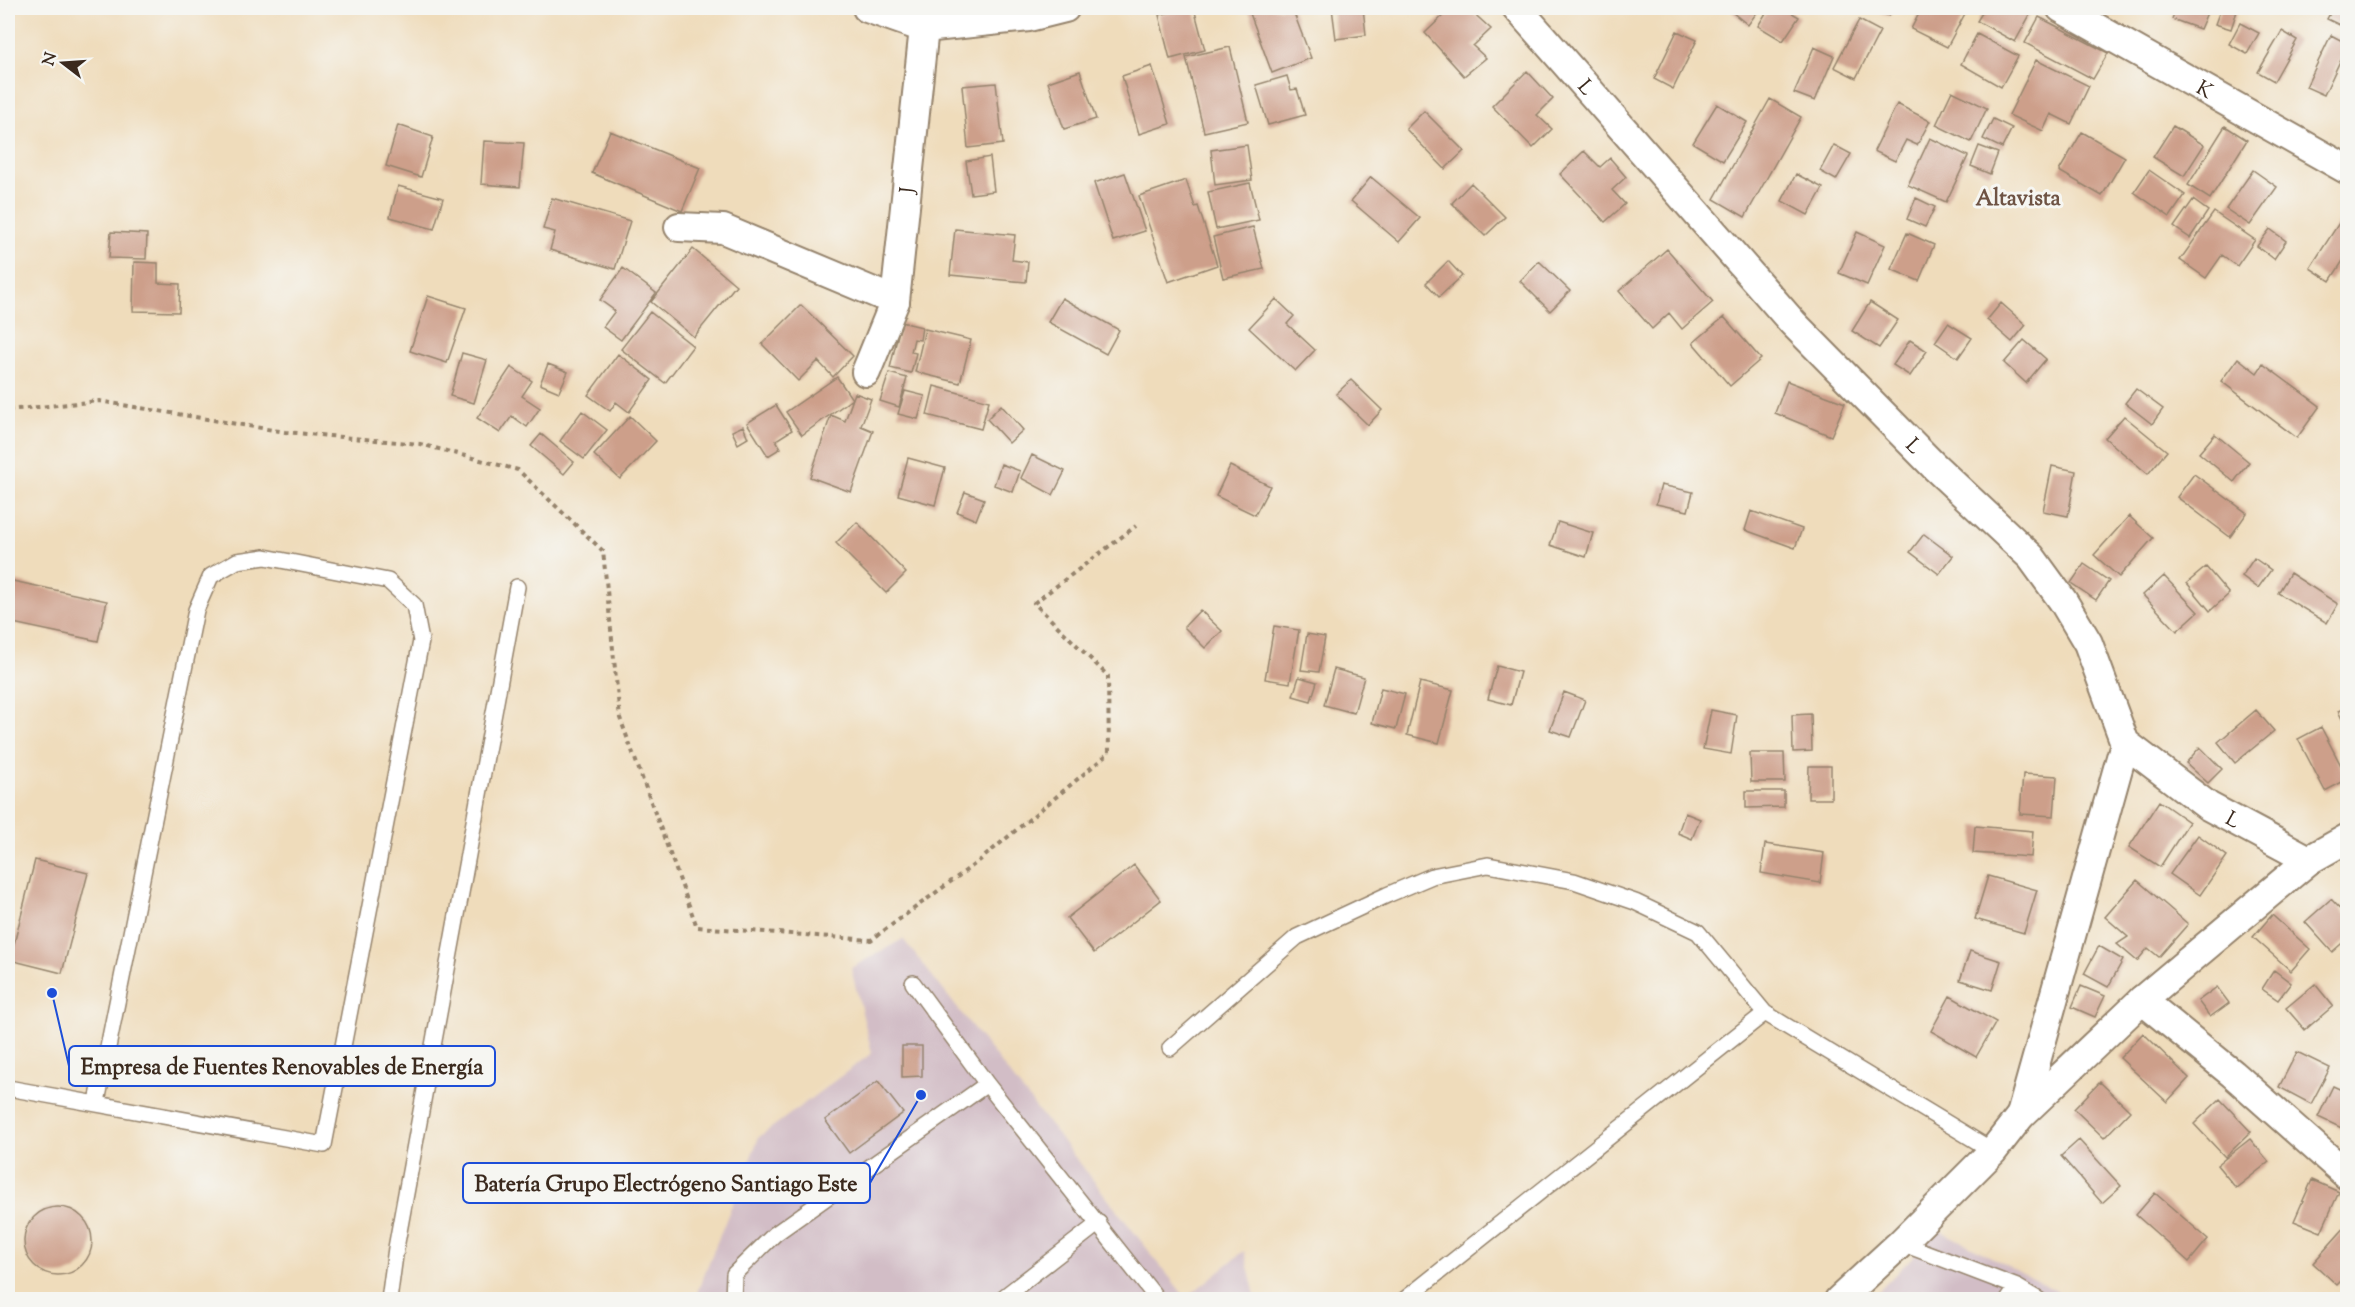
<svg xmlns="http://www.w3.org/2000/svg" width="2355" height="1307" font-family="'Sorts Mill Goudy',serif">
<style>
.industrial{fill:#d2bdc6}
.building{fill:#cd9f8a}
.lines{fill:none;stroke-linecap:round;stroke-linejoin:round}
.service-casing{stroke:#95836c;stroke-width:18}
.minor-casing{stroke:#95836c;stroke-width:32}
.path{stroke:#95836c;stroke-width:4;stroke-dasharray:4.5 4.5;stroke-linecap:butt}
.service{stroke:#fff;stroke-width:15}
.minor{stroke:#fff;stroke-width:28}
.labels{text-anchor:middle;stroke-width:6;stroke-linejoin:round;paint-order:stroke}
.street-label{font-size:21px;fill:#3b2a1e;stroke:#f6f6f2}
.neighbourhood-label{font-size:22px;font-weight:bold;fill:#6e5344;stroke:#f6f6f2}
.leader{fill:none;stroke:#1d4ed8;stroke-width:2}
.callout-dot{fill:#1d4ed8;stroke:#f6f6f2;stroke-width:2}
.callout{fill:#f6f6f2;stroke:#1d4ed8;stroke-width:2}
.callout-label{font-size:22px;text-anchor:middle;font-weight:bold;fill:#3b2a1e}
</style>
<rect width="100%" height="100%" fill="#f6f6f2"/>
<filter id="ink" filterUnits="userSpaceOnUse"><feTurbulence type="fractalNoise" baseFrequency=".0167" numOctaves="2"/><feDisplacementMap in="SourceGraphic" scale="12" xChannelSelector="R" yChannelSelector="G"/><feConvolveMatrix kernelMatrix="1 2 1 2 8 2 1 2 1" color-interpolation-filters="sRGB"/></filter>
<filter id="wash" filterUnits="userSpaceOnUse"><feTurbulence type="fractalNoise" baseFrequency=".008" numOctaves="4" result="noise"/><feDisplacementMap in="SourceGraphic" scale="24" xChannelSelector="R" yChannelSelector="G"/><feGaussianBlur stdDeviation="1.35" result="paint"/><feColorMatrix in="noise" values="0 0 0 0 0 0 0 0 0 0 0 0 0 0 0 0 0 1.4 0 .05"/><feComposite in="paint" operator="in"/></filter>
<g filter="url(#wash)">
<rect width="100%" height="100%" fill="#efdcbb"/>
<path class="industrial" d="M903,939L1186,1298L1244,1251L1256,1299L694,1300L759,1137L872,1053L851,968Z
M1939,1230L2072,1299L1870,1300Z"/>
<g id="blocks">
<path class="building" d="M1186,8H1194L1205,50L1170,59L1159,15Z
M1248,8H1292L1311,58L1272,73Z
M1332,8H1363L1366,35L1336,39Z
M1451,8H1468L1491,29L1473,46L1486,58L1464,76L1425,33Z
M1735,8H1760L1748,25L1732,12Z
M1769,8H1784L1799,17L1783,41L1758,26Z
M1871,8H1894L1889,16Z
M1922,8H1968L1947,47L1911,29Z
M1985,8H2026L2032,11L2015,42L1977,21Z
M2176,8H2209L2200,29L2172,19Z
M2221,8H2238L2231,29L2215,24Z
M2333,8H2348V29L2327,19Z
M2039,17L2108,53L2093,79L2025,43Z
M1859,20L1880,31L1856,78L1834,67Z
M2240,23L2259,33L2247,54L2229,44Z
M1677,31L1697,40L1673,89L1654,79Z
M2282,31L2297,40L2274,81L2258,72Z
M1977,34L2018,56L2001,87L1961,64Z
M2331,35L2348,44L2324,95L2306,87Z
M1230,47L1248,122L1204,132L1186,57Z
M1814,47L1834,56L1815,101L1794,93Z
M2036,60L2089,86L2071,124L2051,114L2043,131L2009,115Z
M1152,66L1170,124L1139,134L1122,76Z
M1080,71L1096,119L1064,129L1048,82Z
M1527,71L1553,99L1537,115L1552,129L1533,148L1492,106Z
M1287,76L1291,90L1297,89L1305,115L1268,125L1256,85Z
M996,83L1003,144L968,148L962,86Z
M1952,91L1987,108L1971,142L1936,125Z
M1770,99L1801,117L1745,217L1714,199Z
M1717,104L1747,122L1723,161L1693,143Z
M1897,104L1930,121L1917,145L1906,140L1895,161L1874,151Z
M1424,111L1464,151L1445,169L1406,129Z
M1993,119L2012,128L2002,148L1983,139Z
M398,125L433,137L421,177L386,166Z
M2173,126L2204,145L2184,176L2153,157Z
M2225,126L2247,140L2210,199L2188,185Z
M610,131L700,168L682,211L592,173Z
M2082,132L2125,157L2102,196L2059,171Z
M1930,138L1968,156L1946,202L1908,185Z
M484,141L524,143L520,187L481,184Z
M1247,145L1252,180L1215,185L1211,150Z
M1834,145L1851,154L1836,180L1820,171Z
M1979,146L1998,153L1990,174L1971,166Z
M1584,151L1600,167L1610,158L1626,177L1612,190L1625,204L1605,222L1560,174Z
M990,157L994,191L971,194L966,161Z
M2149,170L2185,195L2170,217L2134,192Z
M2253,170L2277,187L2250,225L2226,209Z
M1125,173L1145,231L1113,241L1094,183Z
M1796,174L1823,188L1808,215L1782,201Z
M1371,177L1420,218L1399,242L1351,201Z
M1186,180L1195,207L1198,206L1217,265L1168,282L1139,196Z
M1250,183L1259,220L1216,229L1208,192Z
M1471,183L1505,217L1485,236L1452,203Z
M398,186L443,198L434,229L390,217Z
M552,198L630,221L615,269L550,250L555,232L543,229Z
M1916,198L1935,207L1925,227L1907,219Z
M2193,200L2208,211L2190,238L2174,227Z
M2348,209V253L2330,281L2310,268Z
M2214,212L2255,240L2237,266L2222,255L2206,278L2180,260Z
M1253,227L1264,269L1223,278L1213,237Z
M955,229L1015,235L1012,260L1028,262L1026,282L950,275Z
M2270,229L2286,241L2274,259L2257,246Z
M111,232L147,234L146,259L109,258Z
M1857,232L1885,245L1867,285L1839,273Z
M1907,233L1934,245L1919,281L1891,269Z
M693,249L736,285L694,337L651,302Z
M1667,249L1713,302L1682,329L1669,313L1652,329L1619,291Z
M1448,261L1462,276L1439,297L1426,283Z
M1539,261L1570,291L1550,311L1520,281Z
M134,262L158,263V283L180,284L179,312L133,311Z
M623,268L656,293L621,340L603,327L615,311L600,300Z
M428,296L466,308L447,363L410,351Z
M1062,298L1119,330L1106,354L1048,322Z
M1276,299L1294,316L1287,324L1315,350L1295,371L1249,328Z
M1870,302L1898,320L1879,348L1852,331Z
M2001,303L2026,325L2012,342L1987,320Z
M801,305L853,356L833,377L818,361L798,381L762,344Z
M650,312L693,346L665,383L621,349Z
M1724,317L1761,359L1730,386L1693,343Z
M901,322L922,327L920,340L914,339L911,352L916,353L911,373L890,368Z
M1948,323L1972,338L1958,358L1935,342Z
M925,329L971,340L960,383L915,372Z
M1910,340L1927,351L1910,376L1893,365Z
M2024,340L2046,359L2026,383L2004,363Z
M462,353L487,360L474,403L450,396Z
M618,354L652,380L629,412L616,402L610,411L588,395Z
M2238,358L2257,373L2263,364L2320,406L2297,438L2221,381Z
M548,364L568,372L559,392L540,384Z
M511,367L532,381L522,396L540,408L527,427L512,416L500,433L477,418Z
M889,373L907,378L899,407L880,401Z
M837,377L852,399L802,435L786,412Z
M1351,380L1382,410L1368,425L1336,394Z
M1787,381L1845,403L1831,436L1775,413Z
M934,386L989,401L981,429L927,415Z
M2136,389L2163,409L2152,424L2125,403Z
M905,391L925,396L918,419L898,414Z
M855,393L871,399L861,426L873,431L851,492L810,477L831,415L845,421Z
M776,405L792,430L776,440L781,448L768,456L747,423Z
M1001,405L1023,430L1009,443L987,419Z
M582,411L607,430L584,459L560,441Z
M630,416L656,441L620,479L594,455Z
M2124,416L2167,451L2148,474L2105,438Z
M743,426L748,438L738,444L732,431Z
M541,434L574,462L564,474L531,446Z
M2215,434L2249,462L2234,482L2199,453Z
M1032,455L1065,471L1053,495L1021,478Z
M908,458L945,468L935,505L898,495Z
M1001,464L1020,471L1013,492L994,485Z
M1230,466L1270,486L1255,515L1216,496Z
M2052,466L2076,471L2068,516L2043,511Z
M2194,474L2247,513L2230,537L2177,497Z
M1661,485L1693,492L1688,511L1656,504Z
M965,492L984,499L976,520L957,512Z
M1751,511L1802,529L1795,548L1745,530Z
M2129,516L2153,538L2119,577L2094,555Z
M857,522L906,573L886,593L836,543Z
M1558,522L1593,533L1586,557L1550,545Z
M1924,534L1953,556L1939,574L1910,552Z
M2254,558L2271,570L2258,588L2242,576Z
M2084,564L2109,581L2096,600L2071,583Z
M2206,567L2229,594L2210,611L2187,583Z
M2290,573L2338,604L2327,623L2278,593Z
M2164,576L2198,612L2177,631L2143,595Z
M8,580L107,601L98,641L8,622Z
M1200,610L1222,631L1205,648L1184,627Z
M1274,626L1299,630L1290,683L1265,679Z
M1307,634L1325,637L1319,672L1301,670Z
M1497,666L1520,672L1511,705L1488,699Z
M1334,669L1364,677L1354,713L1324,705Z
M1299,677L1317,682L1311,701L1293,696Z
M1420,682L1453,690L1439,743L1407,735Z
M1381,688L1405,694L1396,729L1372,723Z
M1564,692L1585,700L1571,737L1550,730Z
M2348,707V731L2338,711Z
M1711,710L1737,715L1731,754L1703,749Z
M2256,710L2274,731L2235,763L2218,742Z
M1811,714L1812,751L1793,752L1792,715Z
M2321,727L2348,779L2325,791L2298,739Z
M2200,747L2222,769L2208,783L2186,763Z
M1750,753H1784L1785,782H1751Z
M1809,766H1831V799H1808Z
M2023,774L2057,776L2054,816L2020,814Z
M1746,791H1784V807L1746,808Z
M2159,801L2189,822L2160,867L2129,847Z
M1685,813L1700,819L1692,839L1678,833Z
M1975,826L2033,831L2031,857L1973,853Z
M2198,835L2227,856L2200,895L2170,874Z
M1765,844L1824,853L1820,883L1761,873Z
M35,860L88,873L62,973L10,960Z
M1134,865L1161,900L1094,953L1067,918Z
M1988,876L2037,890L2024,933L1975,919Z
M2137,880L2188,924L2159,957L2148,948L2137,961L2117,944L2128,937L2105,917Z
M2331,899L2348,917V938L2332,952L2305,922Z
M2272,915L2310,949L2291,971L2253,937Z
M2099,946L2123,960L2108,987L2084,974Z
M1970,951L2001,961L1992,990L1960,980Z
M2274,970L2291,983L2278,1000L2262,989Z
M2315,984L2333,1006L2305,1030L2286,1008Z
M2081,986L2105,996L2095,1017L2072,1007Z
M2217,987L2229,1003L2210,1017L2198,1001Z
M1950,996L1996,1022L1976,1057L1931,1031Z
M2143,1033L2189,1078L2167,1102L2120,1058Z
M902,1046H922V1076L902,1077Z
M2297,1052L2330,1068L2311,1104L2279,1087Z
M878,1081L903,1113L849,1153L825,1120Z
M2100,1082L2130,1111L2104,1138L2074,1109Z
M2333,1086L2348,1093V1131L2318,1117Z
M2220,1099L2251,1132L2225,1157L2194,1124Z
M2250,1139L2269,1162L2236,1188L2217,1165Z
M2079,1140L2121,1186L2102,1203L2061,1156Z
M2312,1180L2339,1192L2321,1232L2294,1221Z
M2155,1193L2208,1239L2189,1262L2136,1215Z
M24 1241a34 34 0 1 1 68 0a34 34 0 1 1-68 0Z
M2348,1224V1274L2337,1285L2313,1263Z"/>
</g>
</g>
<g filter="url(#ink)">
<use href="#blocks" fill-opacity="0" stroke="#95836c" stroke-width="1.5"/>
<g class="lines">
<g class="service-casing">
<path id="service" d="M913,983L987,1084L1158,1300
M1170,1048L1297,937L1387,895L1432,876L1488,865L1574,881L1635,902L1698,932L1765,1013L1993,1151
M8,1088L324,1145L421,641L414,605L388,581L265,557L237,561L211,576L196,610L97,1102
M1901,1243L2017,1287L2008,1300
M2017,1287L2039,1300
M389,1300L396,1248L517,587
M733,1300L734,1274L775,1234L987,1084
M1000,1300L1099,1223
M1404,1300L1765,1013"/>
</g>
<g class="minor-casing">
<g id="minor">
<path d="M867,8L924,28L1029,17L1065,8"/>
<path id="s1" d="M1517,8L1793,323L1934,466L2031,557L2063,601L2088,643L2125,743L2208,806L2309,860"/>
<path id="s2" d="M2061,8L2348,170"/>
<path d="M679,227L723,229L895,301"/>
<path id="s3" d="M866,372L895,301L924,28L937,8"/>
<path d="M2142,1000L2233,1074L2348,1176"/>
<path d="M2021,1115L2125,743"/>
<path d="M1839,1300L1901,1243L1993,1151L2021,1115L2142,1000L2309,860L2348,838"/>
</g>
</g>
<path class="path" d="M8,410L99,401L285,432L420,444L518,470L603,551L620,718L697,927L871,940L979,861L1109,753L1108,676L1034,603L1136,526"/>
<use href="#service" class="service"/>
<use href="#minor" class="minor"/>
</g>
</g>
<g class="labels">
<g class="street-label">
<text dy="7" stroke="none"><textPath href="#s1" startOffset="105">L</textPath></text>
<text dy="7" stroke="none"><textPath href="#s2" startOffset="165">K</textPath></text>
<text dy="7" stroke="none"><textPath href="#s3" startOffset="188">J</textPath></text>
<text dy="7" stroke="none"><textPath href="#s1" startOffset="591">L</textPath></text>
<text dy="7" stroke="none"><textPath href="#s1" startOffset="1095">L</textPath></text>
</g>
<g class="neighbourhood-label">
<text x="2018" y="205">Altavista</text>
</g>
</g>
<path class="leader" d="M52 993L69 1066M921 1095L870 1183"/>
<g class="callout-dot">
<circle cx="52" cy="993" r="6"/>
<circle cx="921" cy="1095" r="6"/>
</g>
<g class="callout">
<rect x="69" y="1046" width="426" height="40" rx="6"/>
<rect x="463" y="1163" width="407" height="40" rx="6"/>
</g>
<g class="callout-label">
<text x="282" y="1074">Empresa de Fuentes Renovables de Energía</text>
<text x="666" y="1191">Batería Grupo Electrógeno Santiago Este</text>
</g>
<rect width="2355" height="1307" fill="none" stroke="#f6f6f2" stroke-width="30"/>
<g transform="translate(63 63) rotate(287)" stroke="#f6f6f2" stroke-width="4.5" paint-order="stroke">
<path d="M0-4.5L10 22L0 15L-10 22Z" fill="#3b2a1e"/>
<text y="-9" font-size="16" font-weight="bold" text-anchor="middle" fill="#3b2a1e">N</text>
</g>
</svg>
